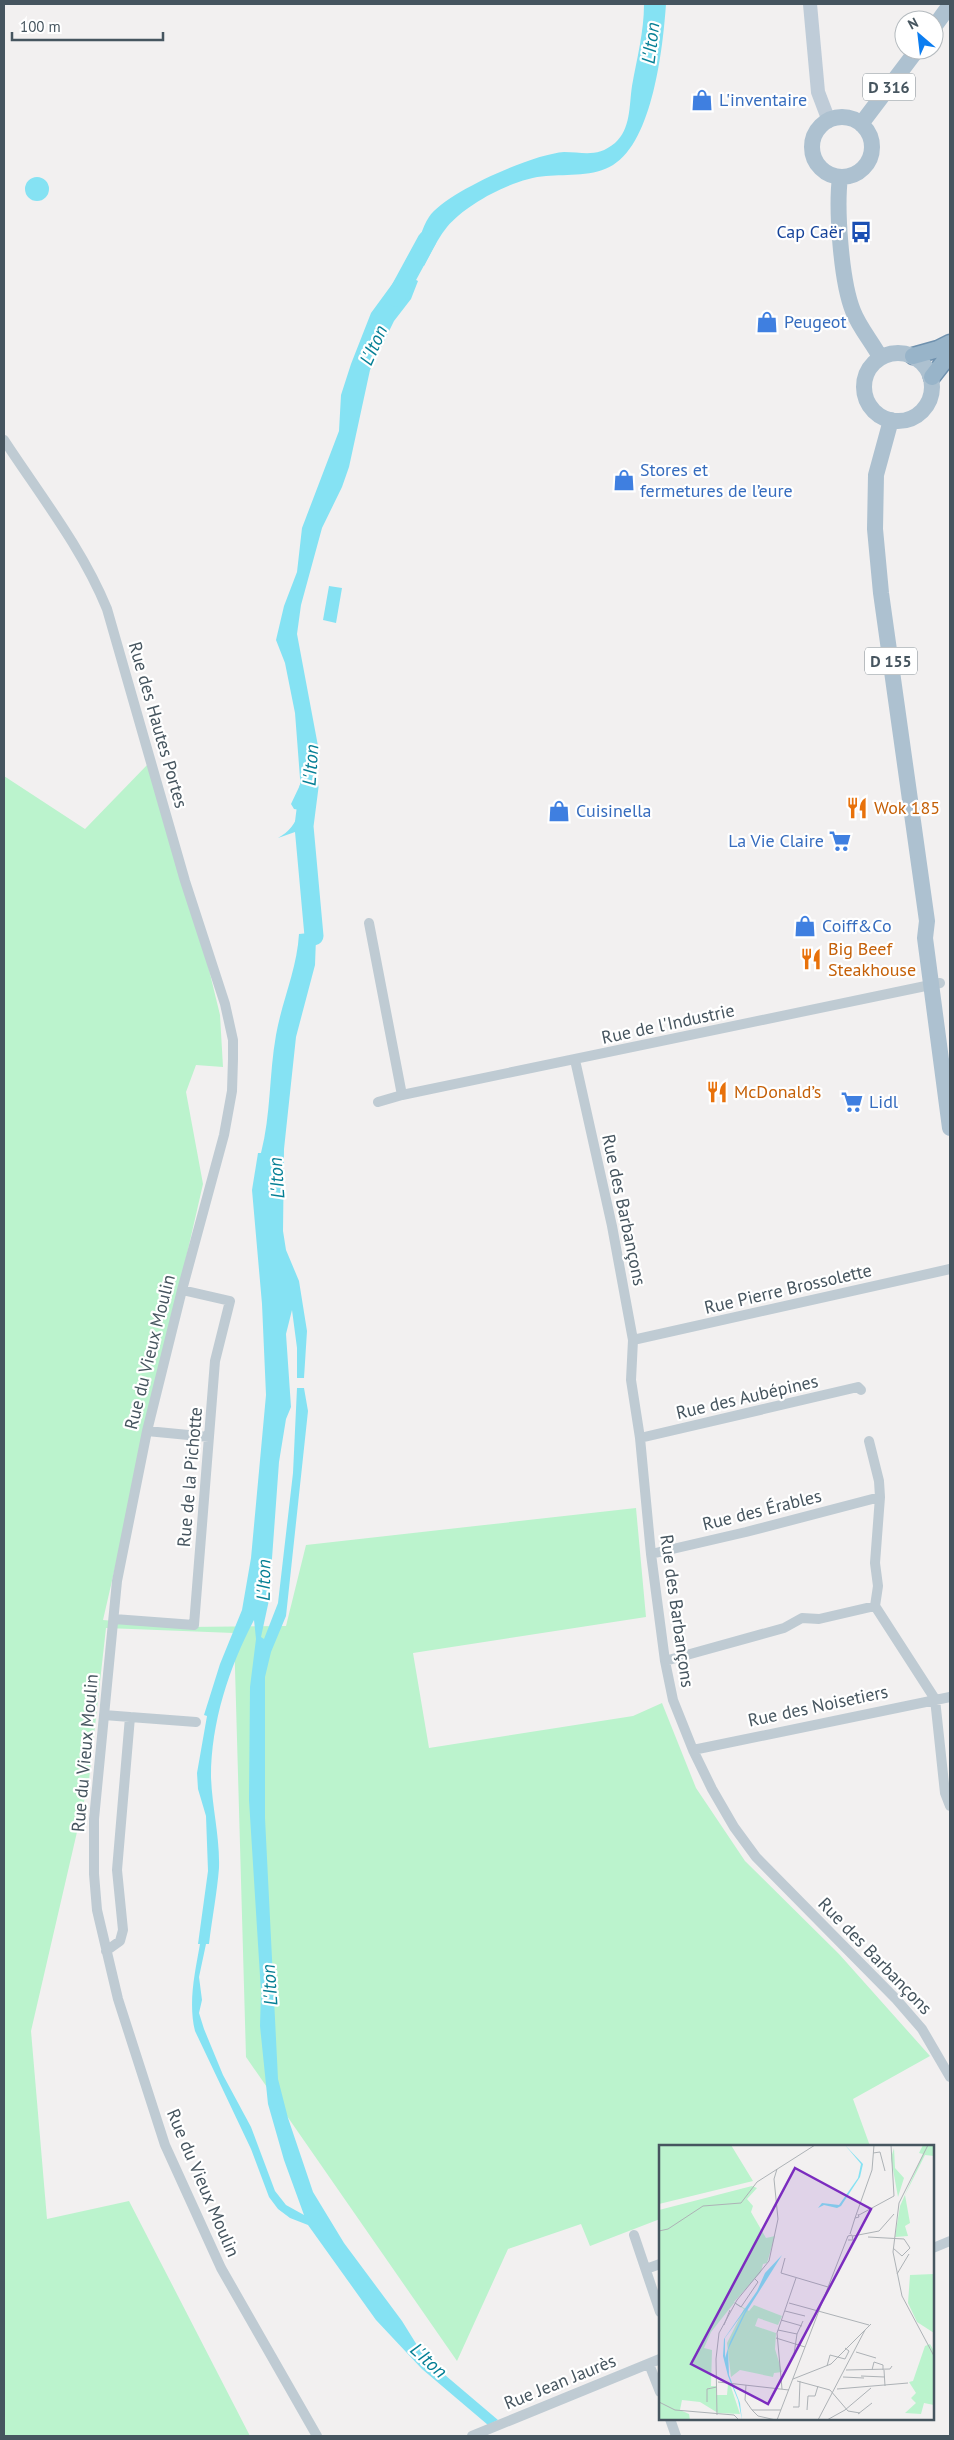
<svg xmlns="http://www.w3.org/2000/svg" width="954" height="2440" font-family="'PT Sans',sans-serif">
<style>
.green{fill:#bbf3cd}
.water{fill:#85e2f3;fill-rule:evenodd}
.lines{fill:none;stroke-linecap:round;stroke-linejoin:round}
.river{stroke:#85e2f3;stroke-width:19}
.trunk-casing{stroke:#6f91ae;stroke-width:19}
.minor{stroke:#bfcbd3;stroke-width:10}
.secondary{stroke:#bfccd8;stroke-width:14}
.primary{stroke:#adc1d0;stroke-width:16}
.trunk{stroke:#98b4c9;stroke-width:16}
.labels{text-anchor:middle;stroke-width:4.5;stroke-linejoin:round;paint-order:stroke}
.shield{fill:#fff;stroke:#7e888f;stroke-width:1}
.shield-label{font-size:16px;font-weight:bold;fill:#46555f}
.shop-label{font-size:18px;fill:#366cbe;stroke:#fff;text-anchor:start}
.transit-label{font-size:18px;fill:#164399;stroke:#fff;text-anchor:end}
.street-label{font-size:18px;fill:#46555f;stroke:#fff}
.food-label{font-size:18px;fill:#c56008;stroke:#fff;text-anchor:start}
.water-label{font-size:19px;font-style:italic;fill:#057f95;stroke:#fff}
.inset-road{fill:none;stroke:#adb2b6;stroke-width:1}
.view{fill:#7b2cbf;fill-opacity:0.15;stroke:#7b2cbf;stroke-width:2.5}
.inset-edge{fill:none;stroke:#46555f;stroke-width:2.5}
</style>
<rect width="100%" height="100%" fill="#f2f0f0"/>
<path class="green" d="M149,763L204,949L220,1015L223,1067L196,1065L186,1092L203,1184L103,1620L187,1627L286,1626L306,1545L636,1508L646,1617L413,1653L429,1748L633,1716L662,1703L696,1788L745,1861L839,1954L930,2056L853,2099L870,2146H660V2219L590,2246L581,2224L508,2249L457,2361L246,2057L234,1633L106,1628L89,1780L31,2031L47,2219L129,2201L250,2436H4V776L85,829Z"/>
<path class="water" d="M644,4H666C663,47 653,141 613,165C594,177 568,174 546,176C515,178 467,203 447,227C438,238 431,253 424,266L412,259C418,246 421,229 429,217C446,192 533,154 564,152C583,152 597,158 615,143C631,129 629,106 632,86C637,58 644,32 644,4Z
M25 189a12 12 0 1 1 24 0a12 12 0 1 1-24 0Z
M401,272L418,281L411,299L394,321L370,370L349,467L342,487L322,528L301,605L297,634L318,746L313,812H305L304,814L312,826L278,838C289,832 296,823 300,810L294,809L291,804L300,785V778L295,713L285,663L276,640L284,606L297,572L302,528L339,431L341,395L351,364L371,313Z
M329,586L342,588L336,623L323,620Z
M317,911L315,965L296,1037L284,1149L283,1231L286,1250L299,1281L307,1331L304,1378H297V1348L292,1310L286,1334L291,1407L286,1419L279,1462L269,1600L261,1637L264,1639L278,1603L293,1473L297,1388H304L308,1411L286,1616L271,1652L265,1677V1818L278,2079L288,2118L313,2192L344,2243L402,2321L425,2358L498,2420L488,2425L422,2369L376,2320L308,2225L290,2218L278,2209L269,2197L251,2149L195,2031C188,2003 195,1972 200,1944H198L208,1871L206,1816L198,1789L197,1773L207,1716L204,1715L220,1664L242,1610L251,1558L266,1395L262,1304L252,1190L258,1153H261C271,1115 269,1074 276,1035C282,1001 297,969 299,934L309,933V912ZM254,1620L256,1639L250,1687L249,1800L261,1992L260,2026L268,2104L284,2160L304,2215L286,2205L275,2191L251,2127L223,2075L204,2029L199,2013L202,2000L199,1977L206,1944H209C212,1919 217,1893 219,1868C220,1837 212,1807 211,1777C211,1722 229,1668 254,1620Z"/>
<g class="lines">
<path class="river" d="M396,297L427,240
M309,787L304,826L314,936"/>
<g class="trunk-casing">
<path id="trunk" d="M913,356L938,349L950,343
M932,377L950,354"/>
</g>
<path class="minor" d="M4,440C40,495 82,548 107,609L185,881L225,1004L233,1040V1059L232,1091L224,1135L182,1290L147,1431L117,1581L94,1819V1874L97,1910L118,1999L165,2145L221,2268L317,2436
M369,923L402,1095L940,983
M575,1060L612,1226L633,1340L631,1380L640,1438L651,1554L665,1661L673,1700L693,1750L712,1789L734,1827L756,1857L896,1999L922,2029L950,2077
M378,1102L402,1095
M633,1340L950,1269
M147,1431L209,1437
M640,1438L858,1387L861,1390
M869,1441L879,1481L880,1497L875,1563L878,1586L875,1606L935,1699L945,1793L950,1806
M651,1554L746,1532L880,1497
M114,1619L194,1625L215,1361L230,1301L182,1290
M665,1661L784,1628L802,1618L819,1619L875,1606
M104,1715L130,1717L117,1870L123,1930L120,1941L106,1951
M130,1717L196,1722
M693,1750L950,1697
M634,2235L660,2312
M933,2248L950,2241
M646,2269L660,2264
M649,2364L660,2392
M670,2419L676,2436
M472,2436L660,2359"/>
<path class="secondary" d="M810,4L818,92L829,121"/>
<path class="primary" d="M934,27L950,5
M812 147a30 30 0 1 1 60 0a30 30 0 1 1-60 0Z
M861,124L917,50
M840,177C836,209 841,281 853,311C859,327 872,342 880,357
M864 387a34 34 0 1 1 68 0a34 34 0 1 1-68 0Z
M891,420L876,475L875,529L881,593L927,921L925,938L950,1128"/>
<use href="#trunk" class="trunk"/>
</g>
<defs>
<g id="shop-bare" transform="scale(1.725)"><path d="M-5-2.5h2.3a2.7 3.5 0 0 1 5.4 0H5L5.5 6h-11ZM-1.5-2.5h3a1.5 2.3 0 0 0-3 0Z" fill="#3f7fe0" stroke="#fff" stroke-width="2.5" paint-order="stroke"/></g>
<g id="bus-bare" transform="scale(1.725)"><path d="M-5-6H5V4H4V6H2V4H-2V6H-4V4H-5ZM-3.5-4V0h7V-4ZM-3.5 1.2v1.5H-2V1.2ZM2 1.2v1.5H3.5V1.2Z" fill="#1a4fb4" stroke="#fff" stroke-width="2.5" paint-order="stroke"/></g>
<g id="restaurant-bare" transform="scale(1.725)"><path d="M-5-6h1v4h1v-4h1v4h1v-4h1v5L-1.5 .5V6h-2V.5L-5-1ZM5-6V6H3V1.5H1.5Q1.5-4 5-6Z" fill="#e8710a" stroke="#fff" stroke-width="2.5" paint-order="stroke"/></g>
<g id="supermarket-bare" transform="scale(1.725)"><path d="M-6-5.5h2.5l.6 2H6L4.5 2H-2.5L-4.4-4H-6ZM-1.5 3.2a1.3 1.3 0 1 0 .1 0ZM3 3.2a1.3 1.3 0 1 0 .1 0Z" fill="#3f7fe0" stroke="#fff" stroke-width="2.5" paint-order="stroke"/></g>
</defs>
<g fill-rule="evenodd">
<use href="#shop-bare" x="702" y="100"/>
<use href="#bus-bare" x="861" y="232"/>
<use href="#shop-bare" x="767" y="322"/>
<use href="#shop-bare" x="624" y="480"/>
<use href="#restaurant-bare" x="857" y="808"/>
<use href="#shop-bare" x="559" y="811"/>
<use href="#supermarket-bare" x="840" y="841"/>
<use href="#shop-bare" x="805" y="926"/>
<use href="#restaurant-bare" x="811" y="959"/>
<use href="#restaurant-bare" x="717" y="1092"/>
<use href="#supermarket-bare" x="852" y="1102"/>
</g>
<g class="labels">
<g class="shield">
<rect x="863" y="73.5" width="52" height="27" rx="4"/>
<rect x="865" y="647.5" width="52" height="27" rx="4"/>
</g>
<g class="shield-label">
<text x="889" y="93">D 316</text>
<text x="891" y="667">D 155</text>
</g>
<g class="shop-label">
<text x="719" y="106">L'inventaire</text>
<text x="784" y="328">Peugeot</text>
<text x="640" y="476">Stores et<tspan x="640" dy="21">fermetures de l’eure</tspan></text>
<text x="576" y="817">Cuisinella</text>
<text x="824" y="847" text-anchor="end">La Vie Claire</text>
<text x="822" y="932">Coiff&amp;Co</text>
<text x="869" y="1108">Lidl</text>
</g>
<g class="transit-label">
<text x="844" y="238">Cap Caër</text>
</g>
<g class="street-label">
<text transform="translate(158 725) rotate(74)" y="6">Rue des Hautes Portes</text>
<text transform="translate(668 1024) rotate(-12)" y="6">Rue de l'Industrie</text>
<text transform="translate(624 1210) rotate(78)" y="6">Rue des Barbançons</text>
<text transform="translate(788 1289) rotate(-13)" y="6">Rue Pierre Brossolette</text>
<text transform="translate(150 1352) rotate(-76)" y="6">Rue du Vieux Moulin</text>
<text transform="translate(747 1397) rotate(-13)" y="6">Rue des Aubépines</text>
<text transform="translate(190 1477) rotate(-85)" y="6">Rue de la Pichotte</text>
<text transform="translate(762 1510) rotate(-14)" y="6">Rue des Érables</text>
<text transform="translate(677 1611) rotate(82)" y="6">Rue des Barbançons</text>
<text transform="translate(818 1706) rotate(-12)" y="6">Rue des Noisetiers</text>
<text transform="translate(85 1753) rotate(-85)" y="6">Rue du Vieux Moulin</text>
<text transform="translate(875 1956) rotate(46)" y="6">Rue des Barbançons</text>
<text transform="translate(203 2183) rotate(67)" y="6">Rue du Vieux Moulin</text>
<text transform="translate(560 2382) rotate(-22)" y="6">Rue Jean Jaurès</text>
</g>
<g class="food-label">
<text x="874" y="814">Wok 185</text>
<text x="828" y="955">Big Beef<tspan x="828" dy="21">Steakhouse</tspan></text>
<text x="734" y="1098">McDonald’s</text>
</g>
<g class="water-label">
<text transform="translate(650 43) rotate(-83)" y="7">L'Iton</text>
<text transform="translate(373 345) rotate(-66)" y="7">L'Iton</text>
<text transform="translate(310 765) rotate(-86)" y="7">L'Iton</text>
<text transform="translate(276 1178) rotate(-94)" y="7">L'Iton</text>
<text transform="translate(263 1580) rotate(-89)" y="7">L'Iton</text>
<text transform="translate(269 1985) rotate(-94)" y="7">L'Iton</text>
<text transform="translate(429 2360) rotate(42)" y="7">L'Iton</text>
</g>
</g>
<g transform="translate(659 2145)">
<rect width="275" height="275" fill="#f2f0f0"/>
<path d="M0,0H72L94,36L0,59ZM264,0H275V11L266,10L246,50L251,78L246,81L249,91L236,92L241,61L264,9L260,8ZM235,3L236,23L245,33L239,52L232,13ZM93,41L98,43L88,54L94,61L92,67L107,93L116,91L108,118L104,119L102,127L75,157L90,166L95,160L123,171L119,180L99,173L96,181L117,188L116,204L123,227L115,228L114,232L81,225L72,232L68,198L85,164L75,158L52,187L45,203L53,205L52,241H57V250H68L69,239H71L81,269L59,268L41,257L23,255L21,265L30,269L31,275H0V65ZM275,129V188L258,177L249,158L251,130ZM271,199L275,206V260L265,258L262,269L246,268L257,258L252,253L257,248L250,237L254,236L266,201Z" fill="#bbf3cd"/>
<path d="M186,0L204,19L201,32L182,61L178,63L165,60L159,63L163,58L180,60L199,33L202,19ZM123,110L86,169L69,205L70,230L81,258L83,275L79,255L69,231L64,211L65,194L98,146L106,128ZM87,164L71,197L66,213V193Z" fill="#85e2f3" fill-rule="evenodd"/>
<path class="inset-road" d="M269,0L240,58L234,107L243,151L275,211M214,8L221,7L226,26M199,69L200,72L196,73L213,25L215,0M200,70L235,51L232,0M0,86L9,84L44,61L82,58L98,37L156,0M191,89L196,73M194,91L220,86L235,69M209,92L245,94L251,103L243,111L234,103M126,113L122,128L169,142M238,129L250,109M171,137L189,91L193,90L194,95H189M76,158L82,162L99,137L96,134M130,158L210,180M126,166L146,171M122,175L143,181M65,180L71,165M119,185L138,189M117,193L146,202M197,207L217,213M135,209L138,189L144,176M168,221L171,210L186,214L190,206L186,203M187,225L231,224L233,221M213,225L215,217L224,220V225M225,225L226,241M202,231L226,232M184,232L205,233M134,234L172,219L212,179M138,236L171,245L189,266L201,268M59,237L130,245M87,240L86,255L93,265L99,271L117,275M123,244L118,188L137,133M178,244L249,238M0,257L16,265L75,270L80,275M48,257V244L58,242M134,262H140L141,236M93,265H122M148,265L149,251H156L159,241M199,269L213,258M58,270L57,214L60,188L78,155L110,116L119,74L115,34L118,24M118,275L171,137M159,275L206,185M168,275L186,265L212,243"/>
<path class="view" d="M136,23L212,64L109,259L32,219Z"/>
<rect width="275" height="275" class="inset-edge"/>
</g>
<rect width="954" height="2440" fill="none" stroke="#46555f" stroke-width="10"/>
<g transform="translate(919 35) rotate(332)"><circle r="24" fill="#ffffff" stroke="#b5bbbf"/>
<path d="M0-4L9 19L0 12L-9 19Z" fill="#0c7df0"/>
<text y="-8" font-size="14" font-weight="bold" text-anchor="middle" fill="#46555f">N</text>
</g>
<path d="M12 32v8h151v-8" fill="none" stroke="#46555f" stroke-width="2.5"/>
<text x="20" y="32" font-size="15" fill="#46555f" stroke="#ffffff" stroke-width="4" paint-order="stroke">100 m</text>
</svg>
